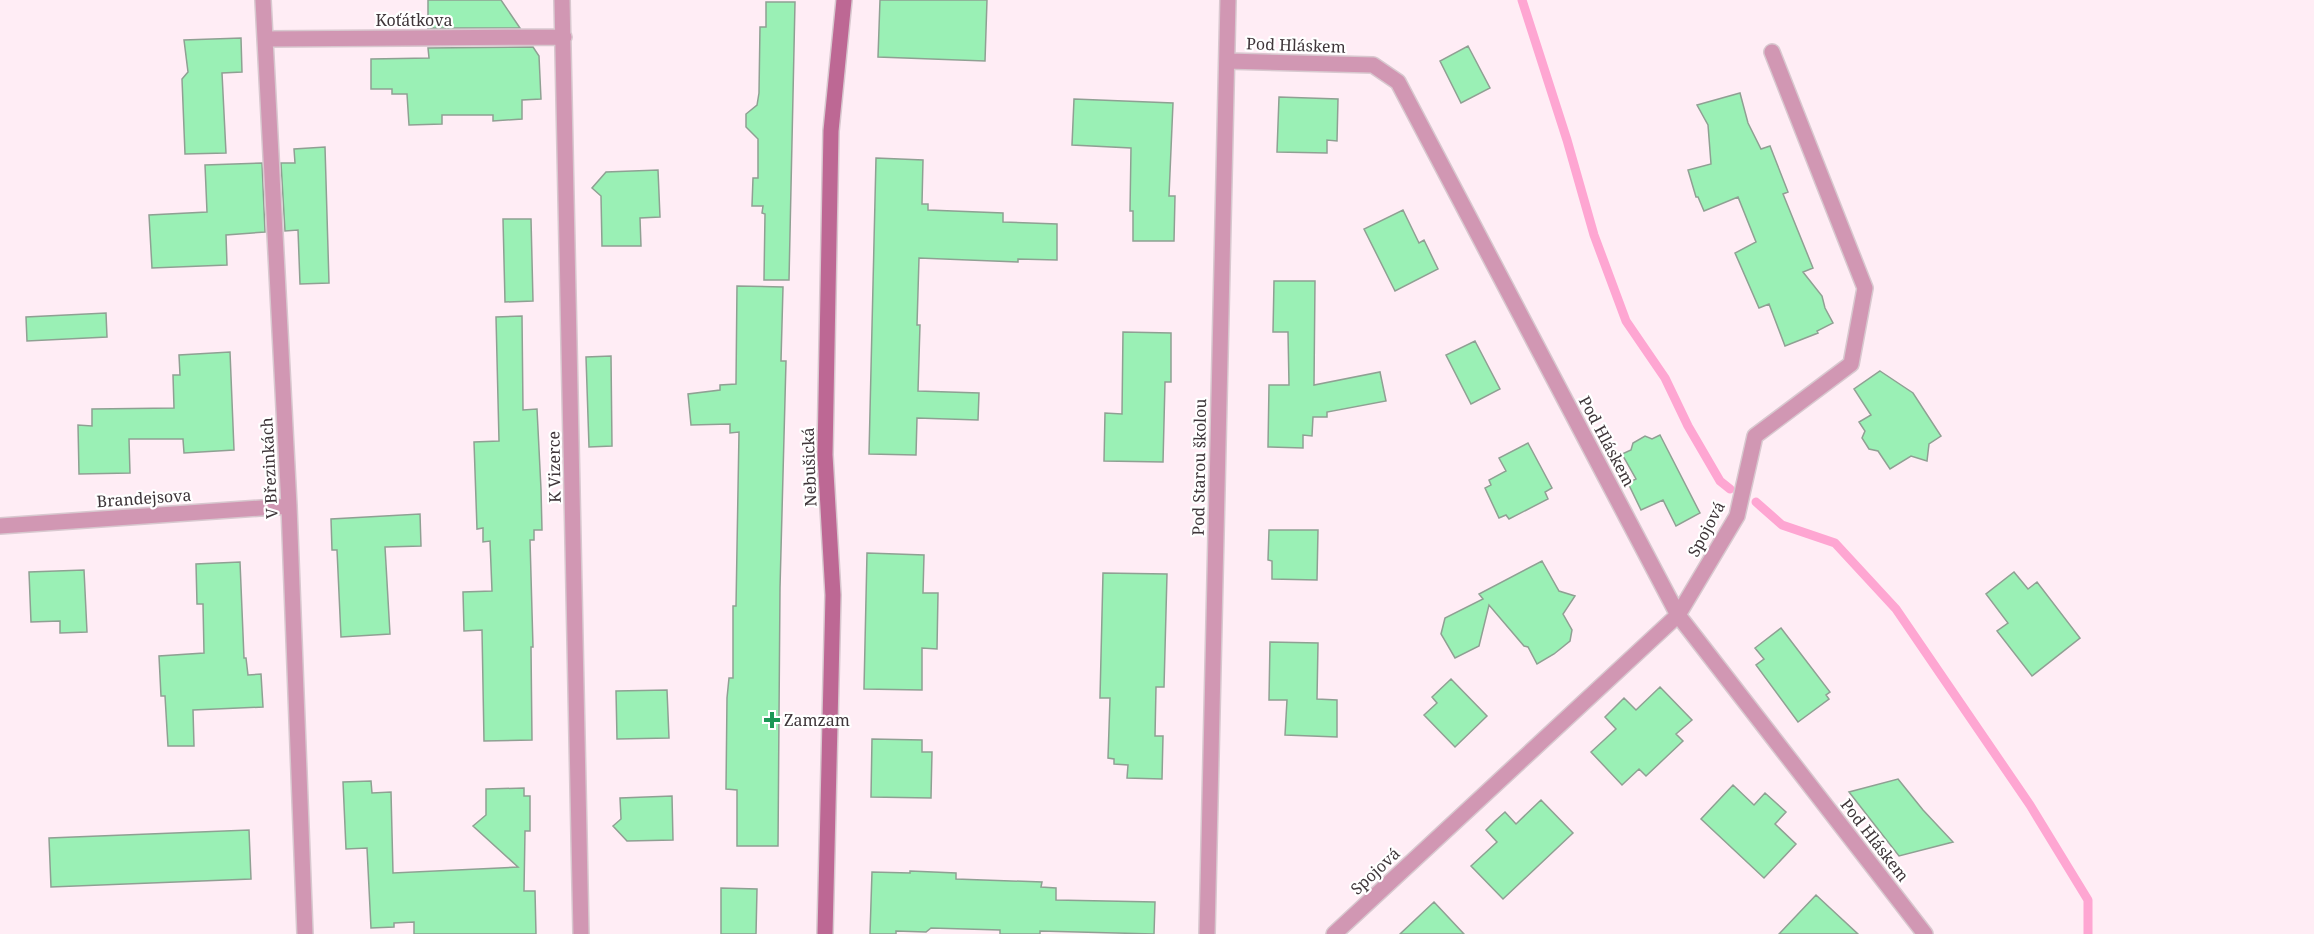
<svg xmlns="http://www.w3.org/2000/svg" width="2314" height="934" font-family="'Noto Serif',serif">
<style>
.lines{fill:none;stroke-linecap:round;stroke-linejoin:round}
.stream{stroke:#fea6d2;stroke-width:9}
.building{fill:#9af0b5;stroke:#8fa093;stroke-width:1.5}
.street-casing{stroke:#d8c8cf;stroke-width:18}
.secondary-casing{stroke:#d8c8cf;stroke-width:18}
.street{stroke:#d197b3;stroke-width:15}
.secondary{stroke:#bd6894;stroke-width:15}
.poi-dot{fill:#1a9755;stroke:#fff;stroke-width:2}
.labels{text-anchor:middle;stroke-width:4.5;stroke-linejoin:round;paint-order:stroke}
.street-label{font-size:16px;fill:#3e3539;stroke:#fff}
.poi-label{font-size:16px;fill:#3e3539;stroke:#fff;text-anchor:start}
</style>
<rect width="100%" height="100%" fill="#ffedf5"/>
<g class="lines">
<path class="stream" d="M1522,0L1567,140L1594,235L1626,321L1665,378L1688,426L1720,481L1730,489
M1756,502L1782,525L1835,543L1896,609L2030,805L2088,900V934"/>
</g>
<path class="building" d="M428,0H501L520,28H428Z
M880,0H987L985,61L878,57Z
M766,2H795L789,280H764L765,214L762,213L763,206H752L753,178H758V139L746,127V114L757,105L759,93L760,27H766Z
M241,38L242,72L222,73L226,153L185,154L182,79L188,72L184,40Z
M1468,46L1490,88L1461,103L1440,61Z
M533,47L539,56L541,99L522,100V119L493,121V115H442V124L409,125L407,94H392V89H371V59L429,58L428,48Z
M1740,93L1748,123L1761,149L1770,146L1788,192L1783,194L1813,268L1803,272L1822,296L1825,308L1833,323L1817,331L1818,333L1785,346L1769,304L1759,308L1735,253L1756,242L1738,197L1704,211L1698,197H1696L1688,170L1711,164L1708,125L1697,105Z
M1279,97L1338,99L1337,141L1327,140V153L1277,152Z
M1074,99L1173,103L1169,196H1175L1174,241H1133V211H1130L1131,148L1072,145Z
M325,147L329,283L300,284L298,230L285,231L281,163H295L294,149Z
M876,158L923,160L922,204H928V210L1003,213V222L1057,224V260L1018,259V262L919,258L917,325H920L918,391L979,393L978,420L917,418L916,455L869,454Z
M262,163L265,232L226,235L227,265L152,268L149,215L207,212L205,165Z
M658,170L660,217L640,218L641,246H602L601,196L592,188L606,172Z
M1403,210L1419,243L1424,240L1438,269L1395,291L1364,229Z
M503,219H531L533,301L505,302Z
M1274,281H1315L1314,385L1380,372L1386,401L1327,412V417H1313L1312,436L1303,435V448L1268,447L1269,385H1289L1288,332H1273Z
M737,286L783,287L781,361H786L780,588L778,846H737V790L726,789L727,698L729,678H733V606H736L739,432L730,433V424L691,425L688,394L720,390V385L736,384Z
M106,313L107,337L27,341L26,317Z
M522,316L523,410L537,409L541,489L542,530H534V540H530L533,647H531L532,740L484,741L482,630L464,631L463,592L492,591L490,541L483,542V528L477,529L474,442L499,441L496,317Z
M1123,332L1171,333V382H1165L1163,462L1104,461L1105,413L1122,414Z
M1475,341L1500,389L1471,404L1446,355Z
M230,352L234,450L184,453L183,439H129L130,473L79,474L78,425L92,426V409L174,408L173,375H180L179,355Z
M611,356L612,446L589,447L586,357Z
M1880,371L1913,393L1941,436L1929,444L1927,461L1911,456L1890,469L1878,451L1869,449L1862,438L1865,431L1859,422L1871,415L1854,389Z
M1660,435L1700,513L1676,526L1663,500L1641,510L1628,483L1636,479L1622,454L1631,450L1633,443L1645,436L1652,439Z
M1528,443L1552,488L1545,492L1548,499L1509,519L1506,515L1499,518L1485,488L1491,485L1489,480L1506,471L1499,458Z
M420,514L421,546L385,547L390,634L341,637L337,550H332L331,519Z
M1269,530H1318L1317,580L1272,579V561L1268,560Z
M867,553L924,555L923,593H938L937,649L922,648V690L864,689Z
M1542,561L1559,591L1575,596L1563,614L1572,630L1570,641L1554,654L1537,664L1528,647L1524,646L1489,605L1479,646L1455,658L1441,634L1445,618L1483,599L1479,594Z
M240,562L244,658H246L248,675L261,674L263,707L193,710L194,746H168L165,696H161L159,656L204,653L203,604H197L196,564Z
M84,570L87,632L60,633V621L31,622L29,572Z
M2014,572L2028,589L2037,582L2080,638L2032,676L1997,631L2008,623L1986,594Z
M1103,573L1167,574L1164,687H1156L1155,736H1163L1162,779L1127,778L1128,765L1114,764V759L1108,758L1110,698H1100Z
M1781,628L1830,692L1826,695L1829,699L1798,722L1756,665L1764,659L1755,648Z
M1270,642L1318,643L1317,699L1337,700V737L1285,735L1287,700H1269Z
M1451,679L1487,716L1455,747L1424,715L1437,703L1432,697Z
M1660,687L1692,720L1676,734L1683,741L1664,759L1646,776L1639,769L1622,785L1591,752L1616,729L1605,717L1624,698L1636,710Z
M667,690L669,738L617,739L616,691Z
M872,739L922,740V752H932L931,798L871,797Z
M1898,779L1923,810L1953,842L1899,856L1849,792Z
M371,781L372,793L391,792L393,873L518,867L473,826L486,815V789L524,788V796H530V831H525L524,891H535L536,934H414V922L394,923V927L371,928L367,848L346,849L343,782Z
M1733,785L1754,805L1765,793L1786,812L1775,824L1796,844L1764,878L1701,819Z
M672,796L673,840L627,841L613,826L621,819L620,798Z
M1541,800L1573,833L1503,899L1471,866L1497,842L1486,830L1495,821L1505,812L1516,824Z
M249,830L251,879L51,887L49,838Z
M910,871L956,873V879L1042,882L1041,887L1056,888V900L1155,902L1154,934L1040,931V934H1000V930L931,928L926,932L896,931V934H870L872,872L910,873Z
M721,888L757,889L756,934H721Z
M1816,895L1858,934H1779Z
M1434,902L1464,934H1400Z"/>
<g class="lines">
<g class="street-casing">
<path id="street" d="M263,0L289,506L305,934
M562,0L581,934
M265,39L564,37
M1227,61L1373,65L1398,82L1678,615L1925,934
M0,526L289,506
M1207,934L1228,0
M1334,934L1678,615L1737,516L1755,436L1851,364L1865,288L1772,52"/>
</g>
<g class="secondary-casing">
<path id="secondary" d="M825,934L833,595L825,455L831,131L844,0"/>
</g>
<use href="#street" class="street"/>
<use href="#secondary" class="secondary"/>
</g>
<path class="poi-dot" d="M769 711h6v6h6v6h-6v6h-6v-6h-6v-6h6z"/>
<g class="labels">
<g class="street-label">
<text x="414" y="26">Koťátkova</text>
<text transform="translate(1296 45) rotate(2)" y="6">Pod Hláskem</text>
<text transform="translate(1607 441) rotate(62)" y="6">Pod Hláskem</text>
<text transform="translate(554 467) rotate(-91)" y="6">K Vizerce</text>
<text transform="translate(809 467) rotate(-92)" y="6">Nebušická</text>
<text transform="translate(1199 467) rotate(-89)" y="6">Pod Starou školou</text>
<text transform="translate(269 468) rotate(-93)" y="6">V Březinkách</text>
<text transform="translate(144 498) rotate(-4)" y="6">Brandejsova</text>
<text transform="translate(1706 529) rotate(-62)" y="6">Spojová</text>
<text transform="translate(1875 840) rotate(52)" y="6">Pod Hláskem</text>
<text transform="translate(1375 871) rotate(-43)" y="6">Spojová</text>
</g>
<g class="poi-label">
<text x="784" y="726">Zamzam</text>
</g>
</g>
</svg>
